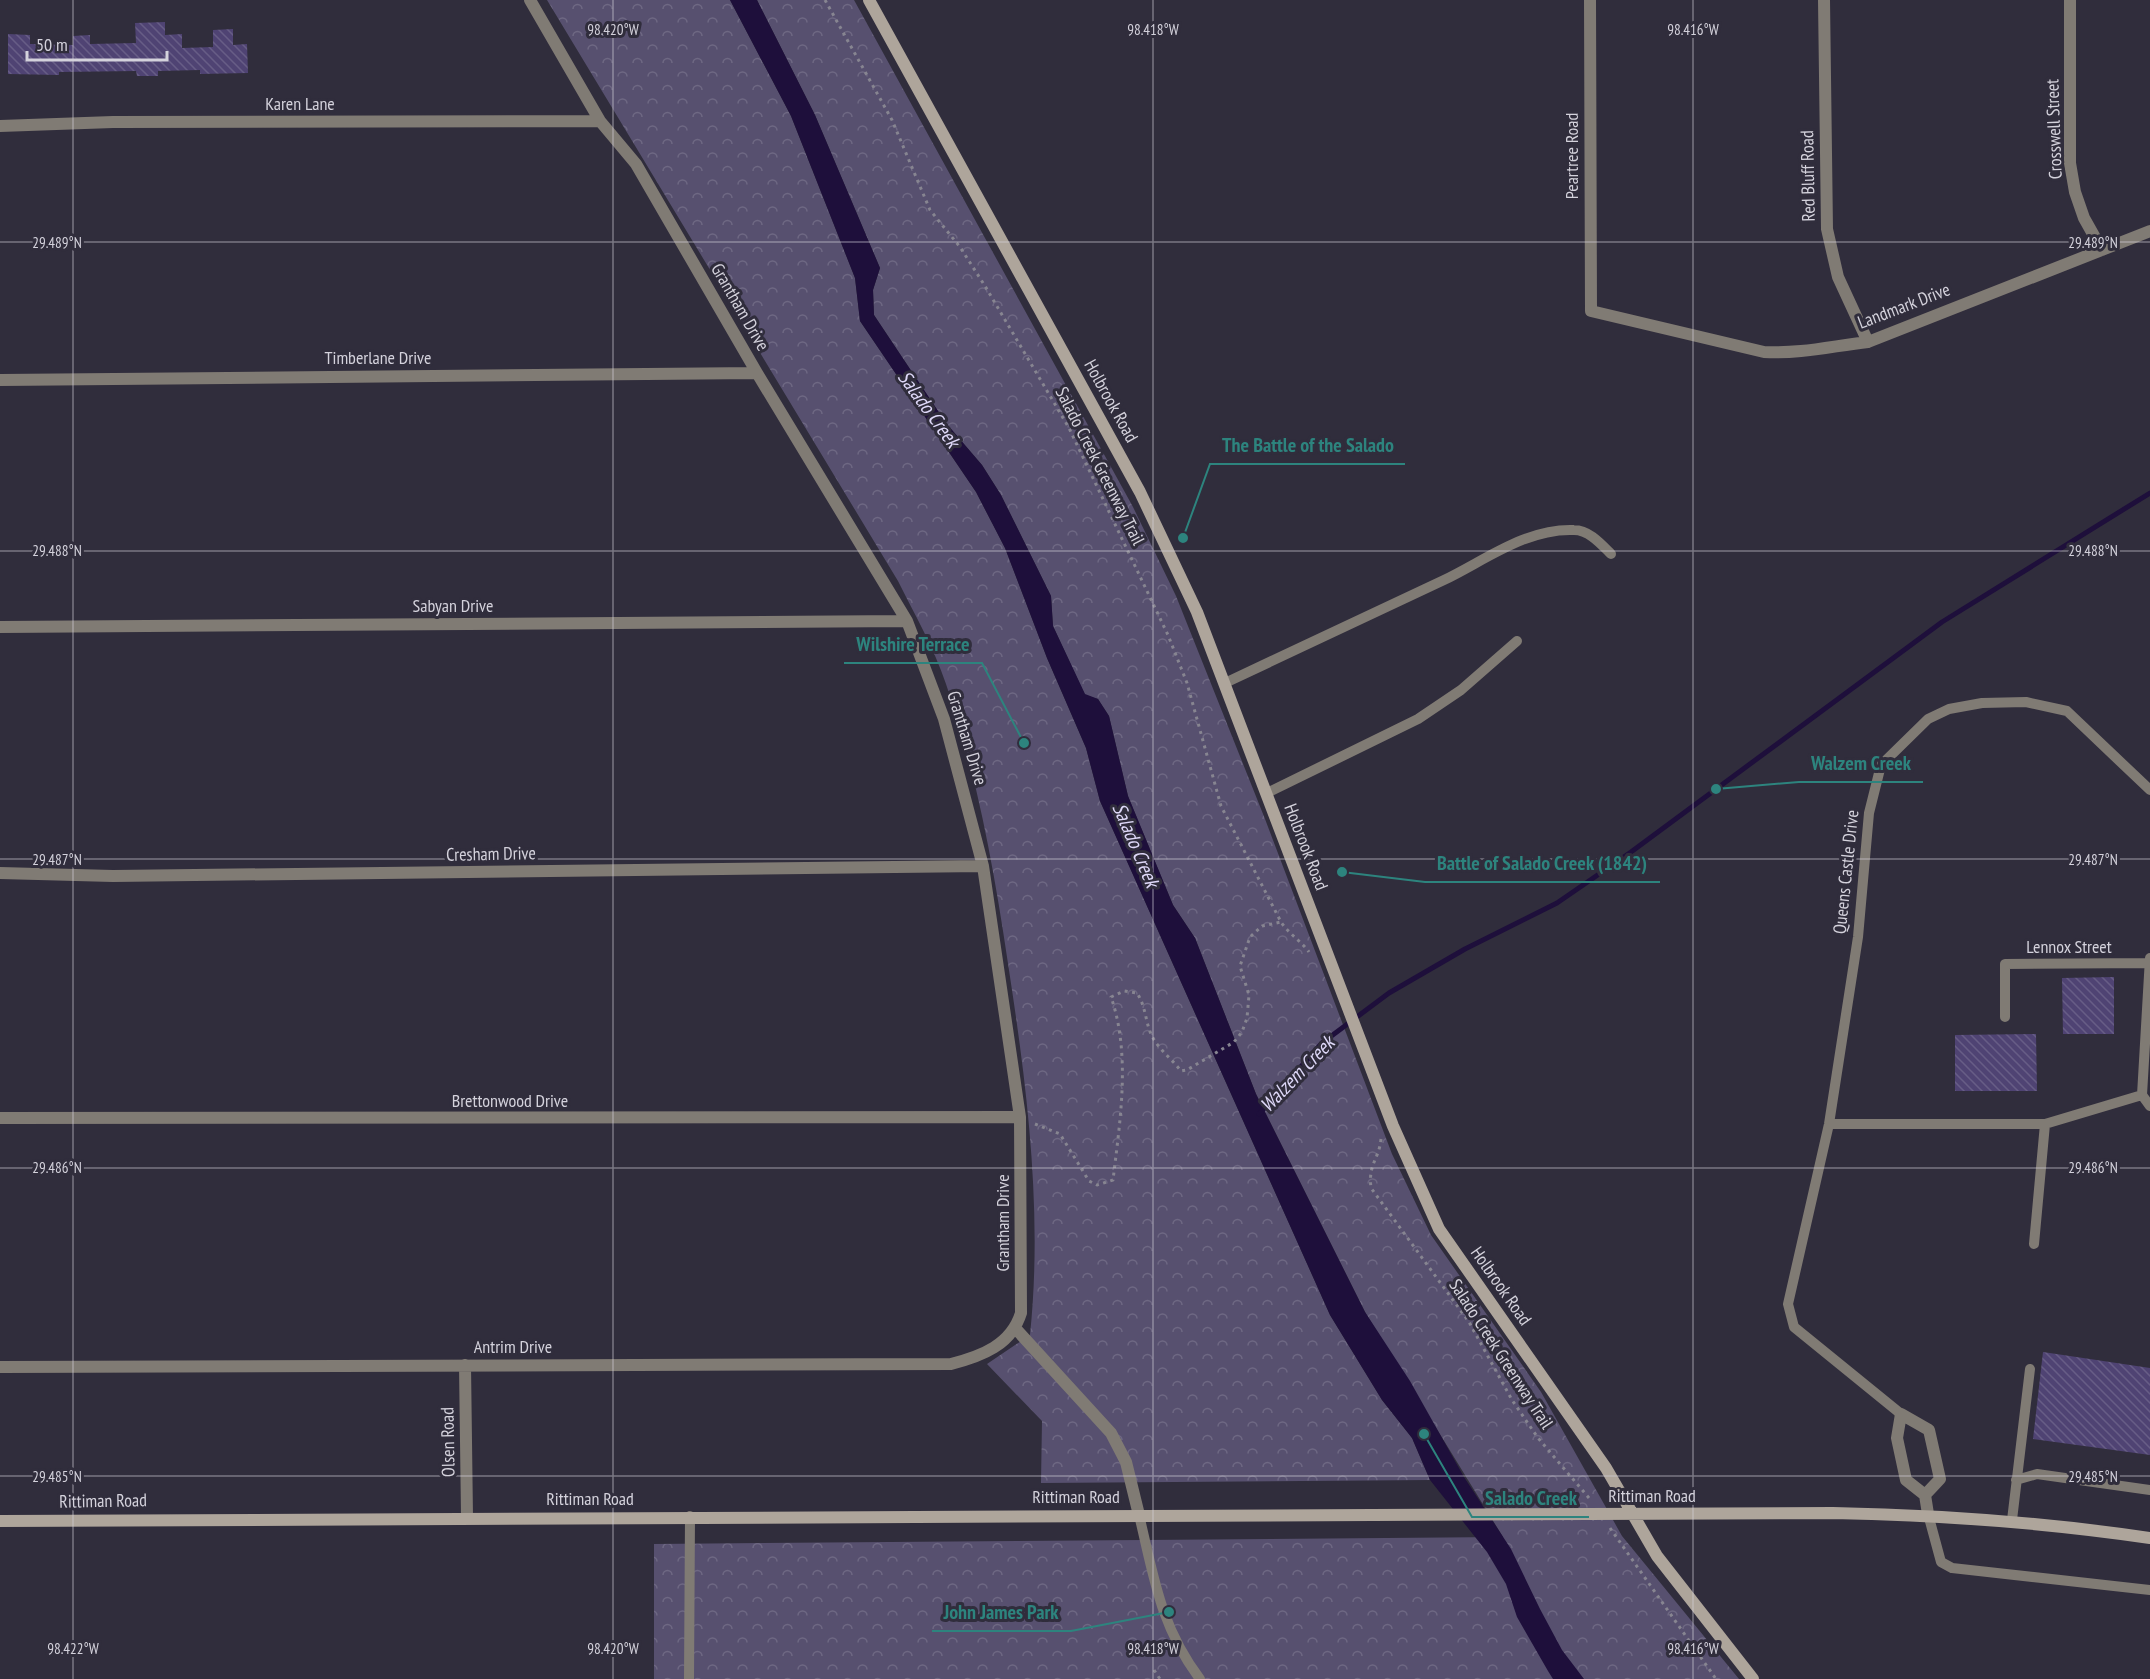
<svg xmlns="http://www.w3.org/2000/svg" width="2150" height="1679" font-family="'PT Sans Narrow',sans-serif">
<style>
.park{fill:url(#park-crowns)}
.water{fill:#1e0f3b}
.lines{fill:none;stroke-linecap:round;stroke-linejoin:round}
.stream{stroke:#1e0f3b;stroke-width:5}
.building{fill:url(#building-back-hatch)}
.path{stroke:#878591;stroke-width:3;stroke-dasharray:3 4.5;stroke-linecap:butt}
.lane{stroke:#807b74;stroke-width:10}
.street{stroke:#807b74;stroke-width:12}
.secondary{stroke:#aea59b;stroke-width:12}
.ticks{fill:none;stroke:#d4d2dc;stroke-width:1.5;stroke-opacity:0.45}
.labels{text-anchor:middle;stroke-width:6;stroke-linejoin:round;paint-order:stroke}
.street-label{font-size:18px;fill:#d4d2dc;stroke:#302d3c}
.water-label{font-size:20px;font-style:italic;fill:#ded8f8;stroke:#302d3c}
.ticks-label{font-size:15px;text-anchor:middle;fill:#d4d2dc;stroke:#302d3c;stroke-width:6;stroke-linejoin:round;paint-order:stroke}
.leader{fill:none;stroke:#2d847e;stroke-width:2}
.callout-dot{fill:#2d847e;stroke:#302d3c;stroke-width:2}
.callout-label{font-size:20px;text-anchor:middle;font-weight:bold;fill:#2d847e;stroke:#302d3c;stroke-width:6;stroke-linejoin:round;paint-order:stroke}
</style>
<defs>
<pattern id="park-crowns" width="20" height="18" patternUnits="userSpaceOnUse" patternTransform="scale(1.5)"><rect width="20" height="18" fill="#57506f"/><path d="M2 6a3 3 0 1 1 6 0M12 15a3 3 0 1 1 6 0" fill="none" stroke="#6e6883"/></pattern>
<pattern id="building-back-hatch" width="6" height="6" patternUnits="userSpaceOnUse" patternTransform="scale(1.5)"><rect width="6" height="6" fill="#4f4373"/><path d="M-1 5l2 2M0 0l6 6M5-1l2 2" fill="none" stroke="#675d86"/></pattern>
</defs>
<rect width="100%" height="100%" fill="#302d3c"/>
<path class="park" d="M547,0H730L791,116L855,278L860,321L976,492L1005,548L1047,658L1086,748L1100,801L1330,1315L1382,1400L1412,1438L1430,1480L1041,1483L1042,1421L987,1364L1030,1335C1042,1220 1029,1103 1012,990C997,887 980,783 946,684C934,648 915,615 898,581Z
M757,0H854L1133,507L1176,596L1265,819L1392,1154L1431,1235L1541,1392L1622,1536L1739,1679H654V1544L1503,1537L1365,1312L1256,1094L1195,938L1173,905L1128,796L1109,716L1098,699L1085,695L1053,626L1051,596L1001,495L982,465L946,423L874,315L873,290L880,268L815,115Z"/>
<path class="water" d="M730,0H757L815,115L880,268L873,290L874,315L946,423L982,465L1001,495L1051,596L1053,626L1085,694L1098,699L1109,716L1128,796L1173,905L1195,938L1256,1094L1365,1312L1410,1381L1464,1477L1511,1549L1540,1609L1562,1650L1584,1679H1553L1548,1671L1517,1617L1506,1584L1487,1552L1430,1480L1412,1438L1382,1400L1330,1315L1100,801L1086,748L1047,658L1005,548L976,492L860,321L855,278L791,116Z"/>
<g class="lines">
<path class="stream" d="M1259,1114L1322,1043L1389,993L1465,949L1557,903L1631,852L1942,622L2150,493"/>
</g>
<path class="building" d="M165,22V35L182,34V48L213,47V30L233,29V45L247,44L248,73L200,74V70L158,71V76H137L136,71L59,72V75L8,74V34L30,35V44L73,45V36L90,35V44L136,43L135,23Z
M2114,977V1034H2063L2062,978Z
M2036,1034L2037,1091H1955V1035Z
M2043,1352L2150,1368V1455L2033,1439Z"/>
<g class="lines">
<path class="path" d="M825,0L892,120L930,210L960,247L985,286L1069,428L1168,635L1187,683L1221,806L1281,922C1289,934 1302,942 1309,952
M1035,1124L1060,1134L1089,1181L1097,1185L1113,1180C1120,1121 1131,1054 1111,997L1124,991L1137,993C1146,1007 1145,1020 1151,1034C1157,1048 1172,1059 1181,1071L1187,1070L1234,1042L1242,1032L1247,1018L1249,995L1240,966L1250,937L1262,926L1281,922
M1381,1139C1379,1160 1368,1163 1371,1188L1469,1322L1512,1400L1538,1438L1589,1498
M1610,1528L1716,1679
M1154,1670L1160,1679"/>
<path class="lane" d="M1225,683C1298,649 1371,615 1444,580C1484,561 1526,528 1574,530C1589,530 1601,544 1611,554
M1267,793L1418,719L1461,690L1517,641
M2150,958L2142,1095L2150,1106
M2005,1017V964L2150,963
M1829,1124H2045L2142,1095
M2034,1244L2045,1124
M1901,1414L1794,1327L1788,1304L1829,1124L1858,937L1869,813L1881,765L1928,719L1949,709L1982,703L2026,702L2067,711L2150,790
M2016,1480L2037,1474L2150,1490
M1928,1514L1941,1562L1952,1568L2150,1590
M1139,1515C1154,1577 1160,1626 1200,1679
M2012,1520L2030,1369
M689,1679L690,1516"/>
<path class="street" d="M1590,0L1591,311L1764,352C1801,354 1832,346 1868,342L2150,231
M1824,0L1827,229L1838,277L1868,342
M2070,0V163L2075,192L2084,218L2102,250
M0,126L113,122L600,121
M0,380L757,373
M0,627L907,621
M0,873L113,876L983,866
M0,1118L1020,1117
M1016,1329L1111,1433L1126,1462L1139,1515
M465,1365L467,1517
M0,1367L951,1364C982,1356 1011,1345 1021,1313L1020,1117L983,866L944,719L907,621L757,373L636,164L600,121L530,0
M1925,1495L1940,1479L1929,1430L1901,1414L1897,1438L1906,1480L1925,1495L1928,1514"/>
<path class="secondary" d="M869,0L1140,492L1197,612L1393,1126L1439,1229L1606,1468L1657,1556L1753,1679
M0,1521L1833,1513C1943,1515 2041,1522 2150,1538"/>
</g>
<path class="ticks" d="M73,0V1679M613,0V1679M1153,0V1679M1693,0V1679M0,242H2150M0,551H2150M0,859H2150M0,1168H2150M0,1476H2150"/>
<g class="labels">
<g class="street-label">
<text x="300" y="110">Karen Lane</text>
<text transform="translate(2054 129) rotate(-92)" y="6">Crosswell Street</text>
<text transform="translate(1572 156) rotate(-90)" y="6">Peartree Road</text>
<text transform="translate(1808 176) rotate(-91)" y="6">Red Bluff Road</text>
<text transform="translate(1904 306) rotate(-21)" y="6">Landmark Drive</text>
<text transform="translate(740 307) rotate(60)" y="6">Grantham Drive</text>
<text x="378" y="364">Timberlane Drive</text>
<text transform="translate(1111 401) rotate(61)" y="6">Holbrook Road</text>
<text transform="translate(1100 466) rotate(63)" y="6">Salado Creek Greenway Trail</text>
<text x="453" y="612">Sabyan Drive</text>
<text transform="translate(967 738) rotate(73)" y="6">Grantham Drive</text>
<text transform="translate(1306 847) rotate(69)" y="6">Holbrook Road</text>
<text transform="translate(491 854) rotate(-1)" y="6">Cresham Drive</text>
<text transform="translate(1846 872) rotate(-84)" y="6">Queens Castle Drive</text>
<text x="2069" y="953">Lennox Street</text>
<text x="510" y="1107">Brettonwood Drive</text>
<text transform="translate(1003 1223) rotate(-90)" y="6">Grantham Drive</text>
<text transform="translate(1501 1286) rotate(55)" y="6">Holbrook Road</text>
<text x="513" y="1353">Antrim Drive</text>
<text transform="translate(1501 1354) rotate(57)" y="6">Salado Creek Greenway Trail</text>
<text transform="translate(448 1442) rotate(-91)" y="6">Olsen Road</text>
<text x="1652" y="1502">Rittiman Road</text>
<text x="1076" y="1503">Rittiman Road</text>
<text x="590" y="1505">Rittiman Road</text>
<text transform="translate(103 1501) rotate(-1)" y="6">Rittiman Road</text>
</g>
<g class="water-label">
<text transform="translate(929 409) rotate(54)" y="7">Salado Creek</text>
<text transform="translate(1136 845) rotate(67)" y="7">Salado Creek</text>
<text transform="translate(1297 1074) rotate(-46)" y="7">Walzem Creek</text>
</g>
</g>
<g class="ticks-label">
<text x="613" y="35">98.420°W</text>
<text x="1153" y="35">98.418°W</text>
<text x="1693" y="35">98.416°W</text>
<text x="57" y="248">29.489°N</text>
<text x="2093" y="248">29.489°N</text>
<text x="57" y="556">29.488°N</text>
<text x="2093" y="556">29.488°N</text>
<text x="57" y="865">29.487°N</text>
<text x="2093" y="865">29.487°N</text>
<text x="57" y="1173">29.486°N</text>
<text x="2093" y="1173">29.486°N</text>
<text x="57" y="1482">29.485°N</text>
<text x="2093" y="1482">29.485°N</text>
<text x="73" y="1654">98.422°W</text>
<text x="613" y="1654">98.420°W</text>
<text x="1153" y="1654">98.418°W</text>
<text x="1693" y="1654">98.416°W</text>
</g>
<path class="leader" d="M1183 538L1210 464H1405M1024 743L982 663H844M1716 789L1799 782H1923M1342 872L1425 882H1660M1424 1434L1472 1517H1589M1169 1612L1071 1631H932"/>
<g class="callout-dot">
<circle cx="1183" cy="538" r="6"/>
<circle cx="1024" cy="743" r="6"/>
<circle cx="1716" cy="789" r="6"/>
<circle cx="1342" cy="872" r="6"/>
<circle cx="1424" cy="1434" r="6"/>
<circle cx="1169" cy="1612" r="6"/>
</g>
<g class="callout-label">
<text x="1308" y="452">The Battle of the Salado</text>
<text x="913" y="651">Wilshire Terrace</text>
<text x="1861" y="770">Walzem Creek</text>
<text x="1542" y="870">Battle of Salado Creek (1842)</text>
<text x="1531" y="1505">Salado Creek</text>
<text x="1001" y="1619">John James Park</text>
</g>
<path d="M27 51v9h140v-9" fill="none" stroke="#d4d2dc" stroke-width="3"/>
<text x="36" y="51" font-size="18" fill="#d4d2dc" stroke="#302d3c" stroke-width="4.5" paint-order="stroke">50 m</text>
</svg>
